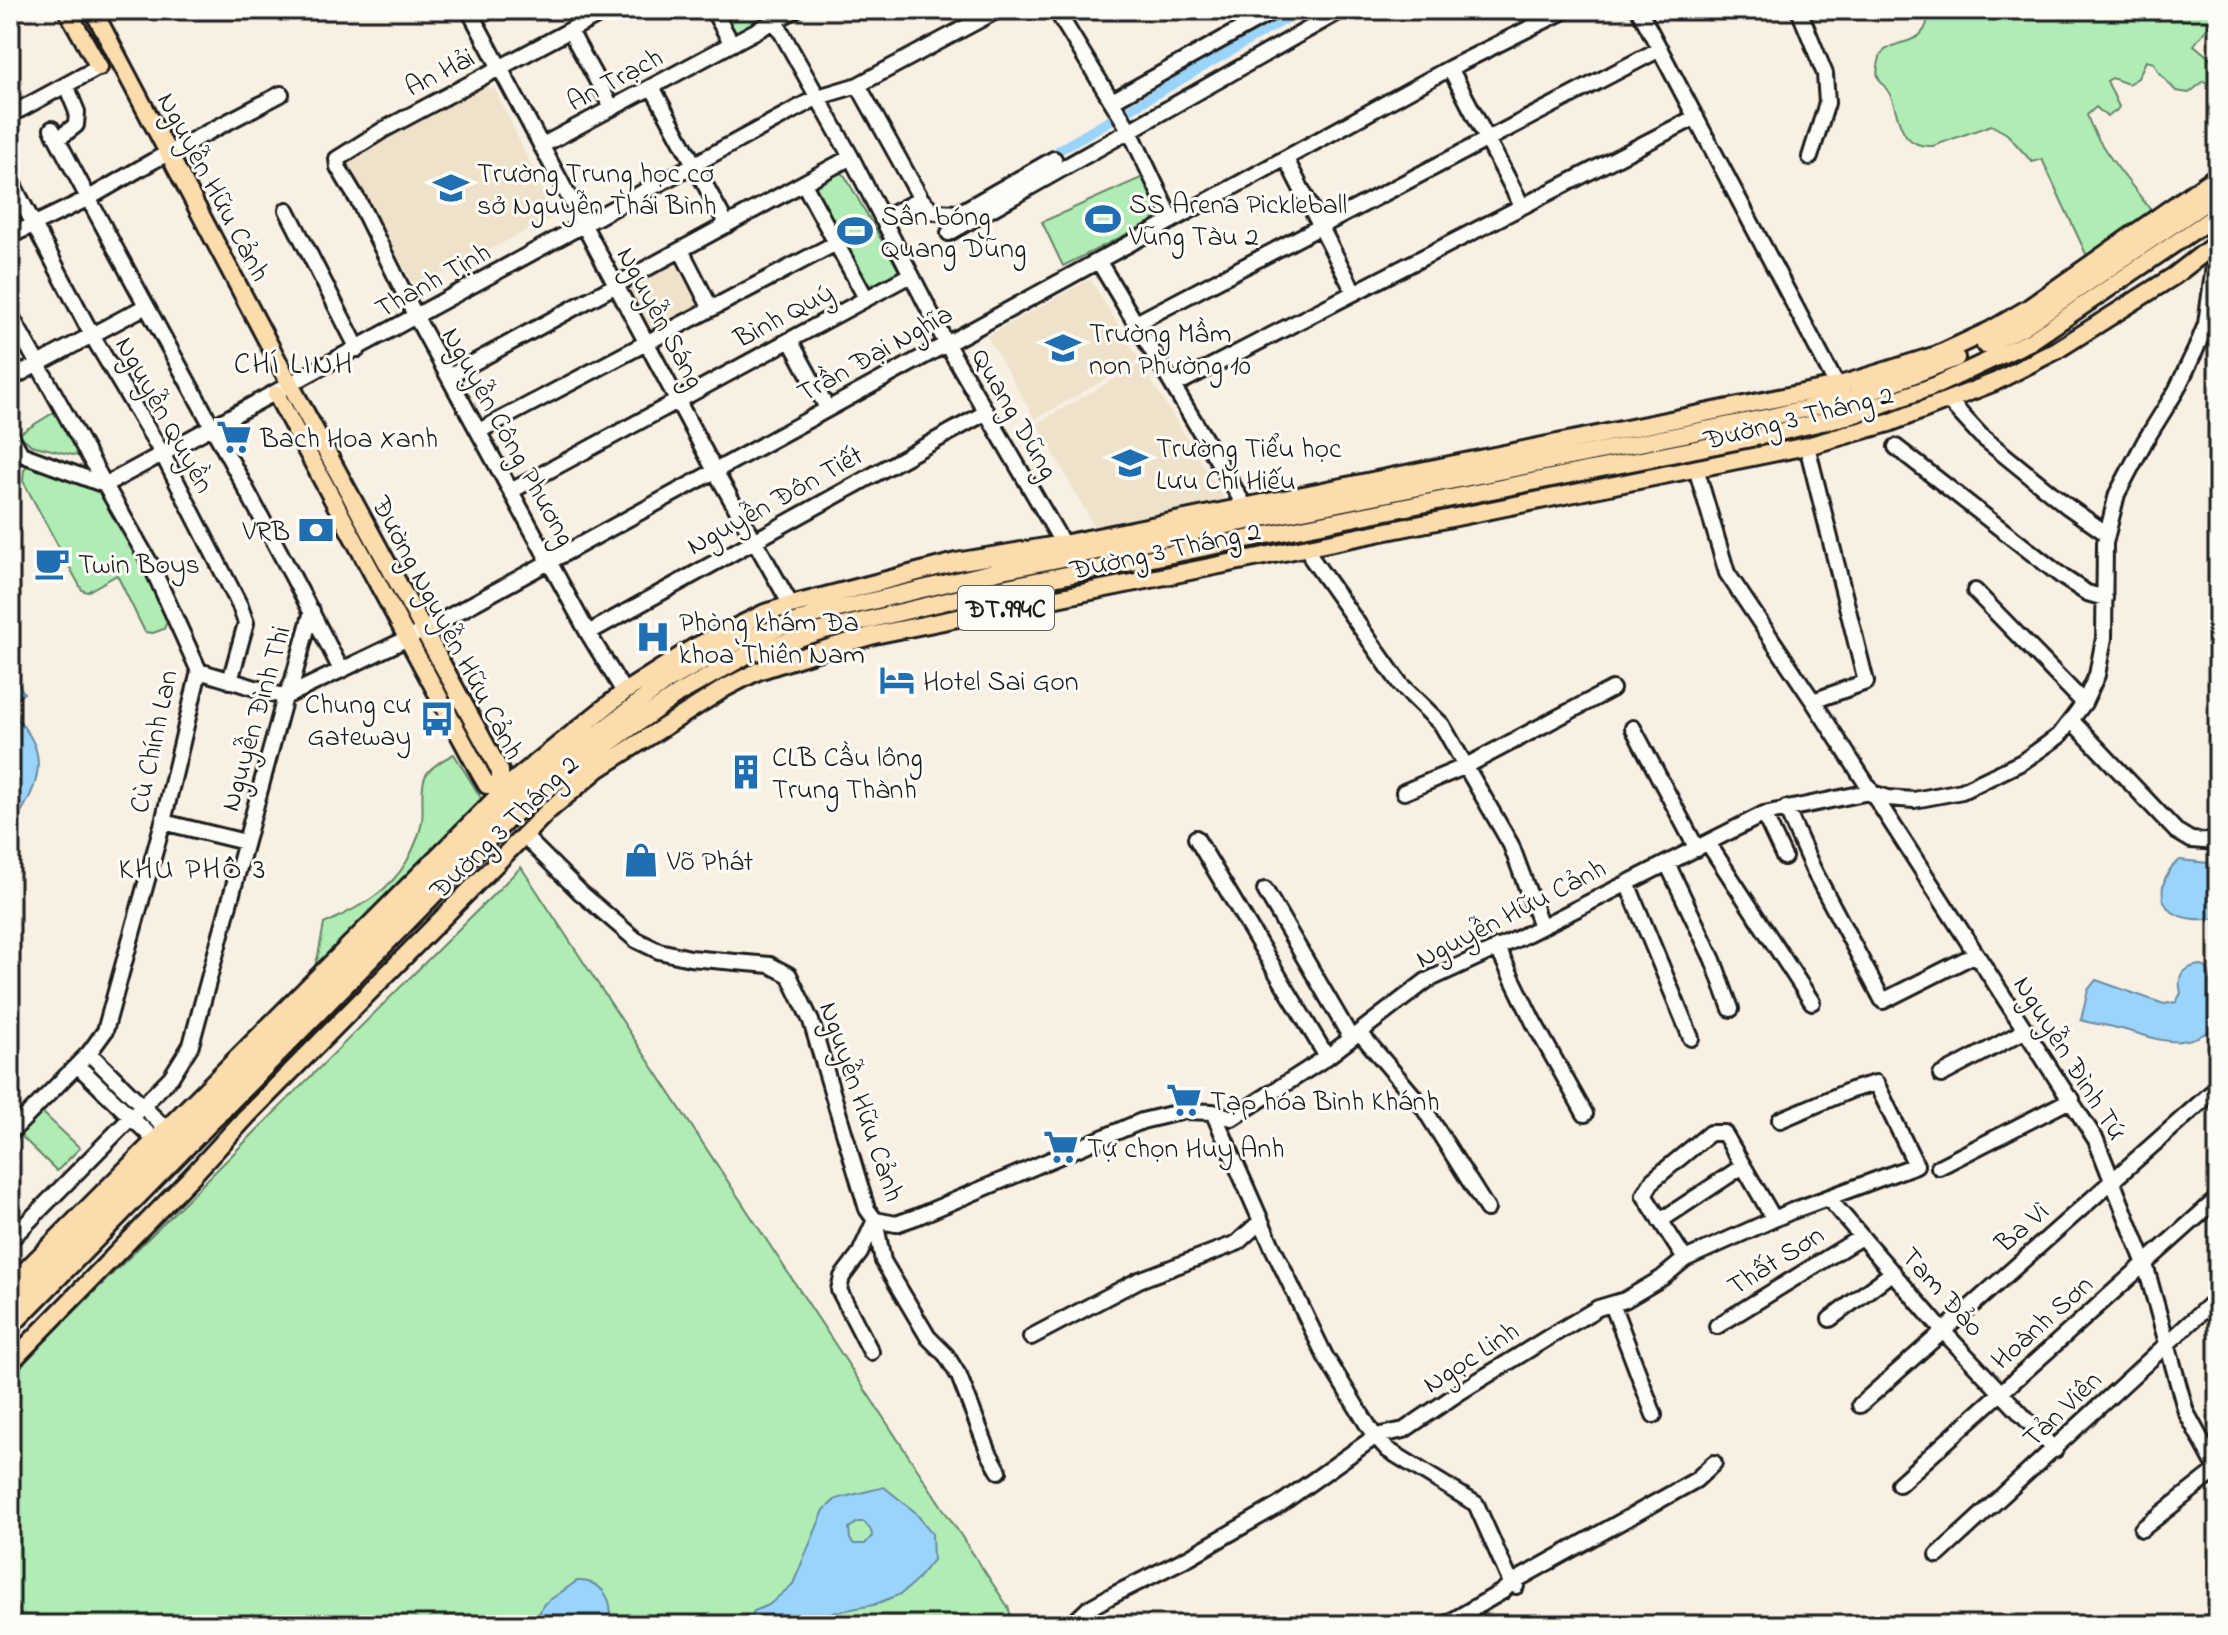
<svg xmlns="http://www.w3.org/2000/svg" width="2228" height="1635" font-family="'Indie Flower',sans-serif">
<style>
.built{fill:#efe2cb}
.green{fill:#afedb4;stroke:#668468;stroke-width:2}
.water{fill:#9ad4fa;stroke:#688aa1;stroke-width:2;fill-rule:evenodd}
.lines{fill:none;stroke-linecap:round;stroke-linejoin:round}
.canal{stroke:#9ad4fa;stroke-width:10}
.minor-casing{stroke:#1c1c1c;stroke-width:20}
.major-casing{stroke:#1c1c1c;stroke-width:22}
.minor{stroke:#fdfcf7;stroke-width:14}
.major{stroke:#fcdcac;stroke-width:16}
.labels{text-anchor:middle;stroke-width:6;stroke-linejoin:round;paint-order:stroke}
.shield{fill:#fdfcf7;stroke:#605f5e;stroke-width:2}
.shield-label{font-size:26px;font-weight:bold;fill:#1c1c1c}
.street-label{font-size:28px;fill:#1c1c1c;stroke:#fdfcf7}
.poi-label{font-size:28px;fill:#1c1c1c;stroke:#fdfcf7;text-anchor:start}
.neighbourhood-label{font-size:30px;letter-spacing:2px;fill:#1c1c1c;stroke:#fdfcf7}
</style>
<rect width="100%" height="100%" fill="#f7f0e3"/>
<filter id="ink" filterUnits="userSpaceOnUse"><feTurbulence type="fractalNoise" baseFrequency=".0125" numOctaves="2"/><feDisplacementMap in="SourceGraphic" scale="16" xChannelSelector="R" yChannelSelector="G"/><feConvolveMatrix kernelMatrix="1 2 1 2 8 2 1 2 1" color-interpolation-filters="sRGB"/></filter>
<g filter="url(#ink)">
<path class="built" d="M484,87L495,89L552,210L549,219L422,284L412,282L348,167L351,158Z
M673,262L680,266L699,300L698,310L658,330L642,325L627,295L630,287Z
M1090,279L1140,360L1035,419L987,336Z
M1141,364L1226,502L1096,530L1037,423Z"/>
<path class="green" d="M719,10H764L765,16L758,24L733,35Z
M1929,10H2218V19L2215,18L2194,45L2218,65V91L2204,81L2189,93L2176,91L2159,73L2154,63L2146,61L2138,78L2128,84L2112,78L2107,81L2119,107L2116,111L2107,117L2096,107L2087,115C2097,147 2132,184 2152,212L2091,257L2086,254L2042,159L2032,162L2007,134L1991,125L1933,146C1901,148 1900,121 1892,99C1884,77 1871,87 1881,54C1896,36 1928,50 1929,10Z
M838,172L845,176L898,269L897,278L873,291L865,287L814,193V185Z
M1143,177L1163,216L1063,266L1042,222Z
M61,408L85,454L81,457L31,445L19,434Z
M29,462L99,484L109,500L168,619L164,629L153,633L145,632L117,575L87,592L82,590L23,481L24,470Z
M454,754L484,803L308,986L318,956L324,924C357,908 388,894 407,861C413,850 420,834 422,821C424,807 420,789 425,777C430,767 444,759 454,754Z
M521,867L1008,1607L1014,1625H10V1376Z
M42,1112L80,1148L57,1171L20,1135Z"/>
<path class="water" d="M10,669L24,693L18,698C10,719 27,726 34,744C46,773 28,805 10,827Z
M2180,860L2218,864V919C2203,919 2187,921 2174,913C2154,901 2163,870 2180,860Z
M2199,965L2207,968C2211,976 2217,1016 2217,1026C2178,1055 2155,1036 2113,1027C2102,1024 2091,1024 2081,1020L2088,990L2096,980L2164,1004L2176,1002L2181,993C2177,976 2181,968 2199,965Z
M884,1487L915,1512L932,1533L933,1560L914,1583L901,1594L873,1605L815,1616L791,1625H753L751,1617L754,1611L769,1605L793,1584L824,1510L836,1499ZM858,1522H864L871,1530L872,1536L865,1544H854L850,1539L849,1528Z
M577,1581C603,1580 616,1602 608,1625H533L544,1604Z"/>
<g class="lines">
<path class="canal" d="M1059,150L1301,10"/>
<g class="minor-casing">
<path id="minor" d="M469,10L714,469L791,605
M608,10L383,130L337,159L338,167L359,202L416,317L588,633L624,692
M713,10L732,44
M769,10L851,157L946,343L1063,544L1065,553
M1056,10L1130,131L1172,220
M1639,10L1837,386
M1799,10L1825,74L1827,103L1810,157
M570,31L612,108
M1450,68L1522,206
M858,85L921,199L934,212L959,213L1054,159
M652,87L727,225
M1112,101L1275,10
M10,115L99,67
M52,129C146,311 249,487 341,670
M58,139L76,125L77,112L66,85
M541,146L795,10
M1286,159L1354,292
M10,179L94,339L163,455L240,606L246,623L230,681
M804,184L866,298
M287,210L358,349
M882,219L921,199
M2208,221L2218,234
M949,233L1342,10
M10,236L89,198L153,161L281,94
M681,250L711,309
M1099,262L1246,508
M10,314L105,485L818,97L858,85L998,10
M1136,323L1660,49
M790,340L827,408
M449,376L851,157
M10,379L146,306
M1173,386L1696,117
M1949,401L1981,436L2067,506L2107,534
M479,431L836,243
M10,434L21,454
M1807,446L1866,682L1813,701
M1896,447L2064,578L2087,593L2105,598
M10,450L105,485L151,565L199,671L163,822L105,1031L89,1053L10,1133
M1696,468L1727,573L1813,701L2096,1140L2145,1264L2186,1412L2218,1471
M511,491L910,275
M1308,546L1312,559L1401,685L1442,725L1511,845L1541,926
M1975,591L2084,703
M588,633L985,413
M199,671L285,697L423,631L1450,68L1566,10
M2071,720L2176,831L2191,840L2218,842
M1633,728L1697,849
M1404,792L1466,766L1612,689
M1786,808L1813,869L1883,1001L1976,954
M1764,814L1784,857
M163,822L245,842
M523,835L580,892L636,940L659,951L690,958L770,965L789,975L811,1021L867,1209L875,1220L896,1224L916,1217L1142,1121L1184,1111L1213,1112L1232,1118L1327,1057L1426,981L1519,938L1764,814L1869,792L1888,798L1914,800L1962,791L2022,762L2059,736L2084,703L2097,675L2104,638L2105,543L2117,494L2145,441L2176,391L2196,349L2206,324L2214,266L2218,252
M1196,838L1327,1057
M1708,843L1812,1002
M1667,863L1713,960L1731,1009
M1627,883L1691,1038
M1265,890L1351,1038
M1497,947L1533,1021L1585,1114
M1360,1033L1423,1107L1487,1209
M89,1053L174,1137
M77,1065L163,1148
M1941,1075L2026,1030
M1213,1112L1272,1246L1325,1356L1372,1432L1388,1450L1476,1504L1511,1583L1516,1586
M1939,1167L2072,1099
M1829,1199L1942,1330L2055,1450
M1660,1221L1743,1166
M10,1240L171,1077L191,1045L285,697L292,683L312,611
M1685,1259L1644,1195L1653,1180L1710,1133H1724L1774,1219
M1612,1304L1654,1415
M1830,1319L1893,1272
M1717,1326L1861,1237
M1031,1337L1139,1280L1237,1243L1261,1221
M871,1352L839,1290L842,1277L860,1253L875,1220L883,1261L928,1337L946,1355L959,1376L989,1453L999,1471
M1860,1405L2218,1087
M1899,1484L2218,1198
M2142,1529L2217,1470
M1938,1555L2218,1297
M1071,1625L1089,1608L1109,1597L1189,1557L1279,1505L1376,1436L1404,1430L1460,1392L1549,1337L1598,1308L1625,1300L1662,1278L1685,1259L1792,1211L1916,1165L1876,1083L1851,1090L1780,1120
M1445,1625L1503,1591L1511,1583L1696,1480L1714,1463"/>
</g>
<g class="major-casing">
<path id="major" d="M67,10L99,67
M93,10L291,386L500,771V785L505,797
M1985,345L2024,326L2218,194
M276,394L481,775L487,785H500
M10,1286L511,783L624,692L693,648L765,613L791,605L956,562L1063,544L1837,386L1937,355L1991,330L2027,309L2218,175
M10,1304L508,802L667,681L739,641L818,614L1002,570L1770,417L1853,398L1956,358
M10,1327L512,815L592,755L678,694L749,654L821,631L1002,588L1771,434L1855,414L1937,385L2031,341L2218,214
M10,1363L191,1177L247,1116L548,811L598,769L725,688L758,671L832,647L874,635L1807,446L1889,423L1995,382L2057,350L2174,276L2218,242"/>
</g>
<use href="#minor" class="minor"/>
<use href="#major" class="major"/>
</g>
</g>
<defs>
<g id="school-bare" transform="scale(2.76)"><path d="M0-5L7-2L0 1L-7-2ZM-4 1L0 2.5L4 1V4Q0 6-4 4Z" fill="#1f6fb2" stroke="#fdfcf7" stroke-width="2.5" paint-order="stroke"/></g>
<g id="stadium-bare" transform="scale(2.76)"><path d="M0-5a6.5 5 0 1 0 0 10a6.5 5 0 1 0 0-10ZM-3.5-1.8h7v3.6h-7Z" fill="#1f6fb2" stroke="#fdfcf7" stroke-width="2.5" paint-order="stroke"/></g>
<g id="supermarket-bare" transform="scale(2.76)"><path d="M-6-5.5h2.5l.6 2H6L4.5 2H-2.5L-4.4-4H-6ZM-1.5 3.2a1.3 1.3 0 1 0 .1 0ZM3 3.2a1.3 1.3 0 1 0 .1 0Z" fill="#1f6fb2" stroke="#fdfcf7" stroke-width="2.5" paint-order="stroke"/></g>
<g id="bank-bare" transform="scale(2.76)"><path d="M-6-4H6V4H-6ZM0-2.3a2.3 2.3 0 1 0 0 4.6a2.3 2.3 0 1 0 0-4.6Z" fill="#1f6fb2" stroke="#fdfcf7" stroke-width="2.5" paint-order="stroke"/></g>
<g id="cafe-bare" transform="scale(2.76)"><path d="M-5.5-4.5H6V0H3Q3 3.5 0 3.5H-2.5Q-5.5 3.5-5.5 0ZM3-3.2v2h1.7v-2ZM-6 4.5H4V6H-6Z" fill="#1f6fb2" stroke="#fdfcf7" stroke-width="2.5" paint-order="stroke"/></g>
<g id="hospital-bare" transform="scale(2.76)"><path d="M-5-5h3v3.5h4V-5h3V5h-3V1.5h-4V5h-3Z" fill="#1f6fb2" stroke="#fdfcf7" stroke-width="2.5" paint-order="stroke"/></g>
<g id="hotel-bare" transform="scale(2.76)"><path d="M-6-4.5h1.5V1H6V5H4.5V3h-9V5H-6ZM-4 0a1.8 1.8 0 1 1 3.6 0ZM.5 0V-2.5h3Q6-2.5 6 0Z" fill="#1f6fb2" stroke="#fdfcf7" stroke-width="2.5" paint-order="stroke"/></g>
<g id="bus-bare" transform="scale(2.76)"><path d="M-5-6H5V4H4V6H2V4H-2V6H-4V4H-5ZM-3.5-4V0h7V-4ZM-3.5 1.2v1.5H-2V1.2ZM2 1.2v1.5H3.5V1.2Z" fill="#1f6fb2" stroke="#fdfcf7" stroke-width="2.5" paint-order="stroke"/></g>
<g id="building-bare" transform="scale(2.76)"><path d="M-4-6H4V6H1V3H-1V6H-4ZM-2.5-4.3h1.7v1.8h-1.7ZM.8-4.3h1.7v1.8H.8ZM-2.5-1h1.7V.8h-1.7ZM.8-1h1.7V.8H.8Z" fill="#1f6fb2" stroke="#fdfcf7" stroke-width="2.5" paint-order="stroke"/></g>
<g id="shop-bare" transform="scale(2.76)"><path d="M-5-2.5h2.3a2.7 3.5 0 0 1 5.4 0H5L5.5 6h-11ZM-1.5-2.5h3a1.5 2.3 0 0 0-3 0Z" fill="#1f6fb2" stroke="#fdfcf7" stroke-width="2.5" paint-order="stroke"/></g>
</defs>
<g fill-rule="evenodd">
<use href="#school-bare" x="451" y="188"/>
<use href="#stadium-bare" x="1103" y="219"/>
<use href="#stadium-bare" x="855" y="231"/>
<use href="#school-bare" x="1063" y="348"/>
<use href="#supermarket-bare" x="234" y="437"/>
<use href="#school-bare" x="1130" y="463"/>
<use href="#bank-bare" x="316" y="530"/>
<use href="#cafe-bare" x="52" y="563"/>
<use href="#hospital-bare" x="653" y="637"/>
<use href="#hotel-bare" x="897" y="680"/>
<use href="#bus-bare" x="437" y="719"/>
<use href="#building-bare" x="746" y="772"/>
<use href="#shop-bare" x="641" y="860"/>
<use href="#supermarket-bare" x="1184" y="1100"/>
<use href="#supermarket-bare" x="1061" y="1147"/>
</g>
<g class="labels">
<rect class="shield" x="958" y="586" width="96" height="44" rx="6"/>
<g class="shield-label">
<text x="1006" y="617">ĐT.994C</text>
</g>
<g class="street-label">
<text transform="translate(439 71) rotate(-27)" y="10">An Hải</text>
<text transform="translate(614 78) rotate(-28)" y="10">An Trạch</text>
<text transform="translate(215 186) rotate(62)" y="10">Nguyễn Hữu Cảnh</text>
<text transform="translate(432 279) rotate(-29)" y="10">Thanh Tịnh</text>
<text transform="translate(783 314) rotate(-28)" y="10">Bình Quý</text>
<text transform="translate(662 317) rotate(62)" y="10">Nguyễn Sáng</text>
<text transform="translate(874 352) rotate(-29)" y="10">Trần Đại Nghĩa</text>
<text transform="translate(1016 413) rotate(60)" y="10">Quang Dũng</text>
<text transform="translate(166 414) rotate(61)" y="10">Nguyễn Quyền</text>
<text transform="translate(1798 416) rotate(-14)" y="10">Đường 3 Tháng 2</text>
<text transform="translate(510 436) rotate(61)" y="10">Nguyễn Công Phương</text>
<text transform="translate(774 499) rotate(-29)" y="10">Nguyễn Đôn Tiết</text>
<text transform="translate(1165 549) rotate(-12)" y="10">Đường 3 Tháng 2</text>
<text transform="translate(449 627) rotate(62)" y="10">Đường Nguyễn Hữu Cảnh</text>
<text transform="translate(254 718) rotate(-74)" y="10">Nguyễn Đình Thi</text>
<text transform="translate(152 741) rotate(-78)" y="10">Cù Chính Lan</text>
<text transform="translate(503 826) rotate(-44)" y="10">Đường 3 Tháng 2</text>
<text transform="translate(1510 912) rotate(-27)" y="10">Nguyễn Hữu Cảnh</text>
<text transform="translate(2071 1057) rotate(58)" y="10">Nguyễn Đình Tứ</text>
<text transform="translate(863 1101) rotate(71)" y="10">Nguyễn Hữu Cảnh</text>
<text transform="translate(2021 1226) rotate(-41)" y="10">Ba Vì</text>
<text transform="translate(1775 1259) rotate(-32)" y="10">Thất Sơn</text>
<text transform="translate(1944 1291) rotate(48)" y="10">Tam Đảo</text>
<text transform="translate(2041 1321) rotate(-42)" y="10">Hoành Sơn</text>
<text transform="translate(1470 1356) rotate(-33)" y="10">Ngọc Linh</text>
<text transform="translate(2061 1408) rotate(-44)" y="10">Tản Viên</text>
</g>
<g class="poi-label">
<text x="477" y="182">Trường Trung học cơ<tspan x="477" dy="32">sở Nguyễn Thái Bình</tspan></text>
<text x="1129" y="213">SS Arena Pickleball<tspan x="1129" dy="32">Vũng Tàu 2</tspan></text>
<text x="881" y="225">Sân bóng<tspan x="881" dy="32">Quang Dũng</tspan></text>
<text x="1089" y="342">Trường Mầm<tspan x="1089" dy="32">non Phường 10</tspan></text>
<text x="260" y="447">Bach Hoa Xanh</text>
<text x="1156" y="457">Trường Tiểu học<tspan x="1156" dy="32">Lưu Chí Hiếu</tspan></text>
<text x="290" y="540" text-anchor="end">VRB</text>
<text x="78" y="573">Twin Boys</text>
<text x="679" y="631">Phòng khám Đa<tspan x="679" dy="32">khoa Thiên Nam</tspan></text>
<text x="923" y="690">Hotel Sai Gon</text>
<text x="411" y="713" text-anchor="end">Chung cư<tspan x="411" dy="32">Gateway</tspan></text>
<text x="772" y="766">CLB Cầu lông<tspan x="772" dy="32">Trung Thành</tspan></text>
<text x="667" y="870">Võ Phát</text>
<text x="1210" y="1110">Tạp hóa Bình Khánh</text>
<text x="1087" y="1157">Tự chọn Huy Anh</text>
</g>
<g class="neighbourhood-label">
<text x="294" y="373">CHÍ LINH</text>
<text x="193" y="878">KHU PHỐ 3</text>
</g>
</g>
<rect width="2228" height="1635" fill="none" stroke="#fdfcf7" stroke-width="40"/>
<rect x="20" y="20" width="2188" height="1595" fill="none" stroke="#1c1c1c" stroke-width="3" filter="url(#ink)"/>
</svg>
